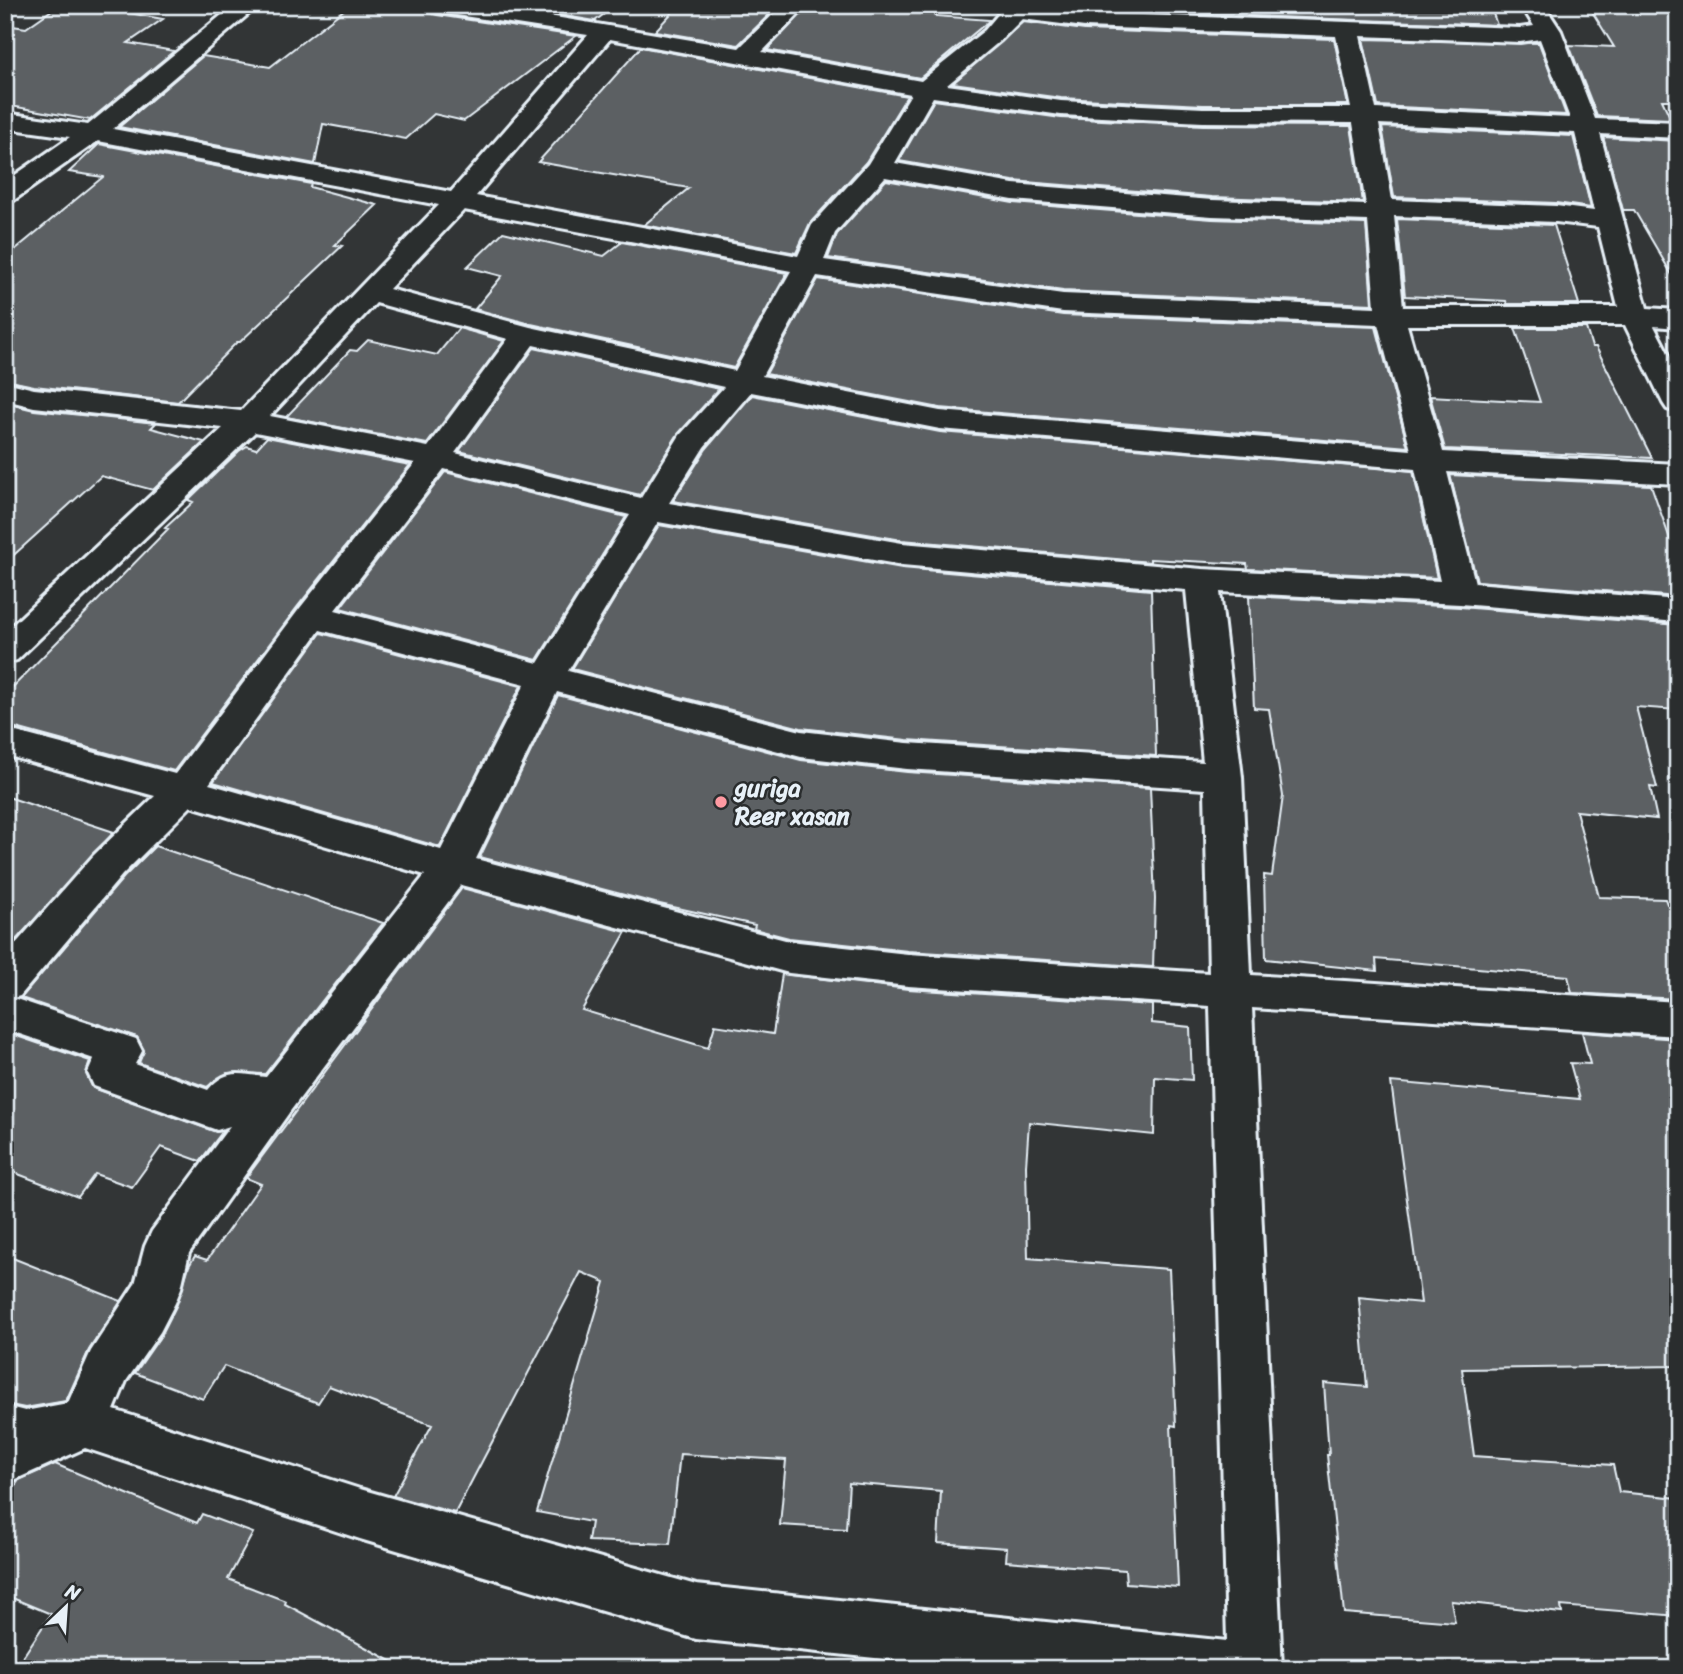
<svg xmlns="http://www.w3.org/2000/svg" width="1683" height="1674" font-family="Sriracha,sans-serif">
<style>
.building{fill:#5c6063;stroke:#e8f1f8;stroke-width:2}
.lines{fill:none;stroke-linecap:round;stroke-linejoin:round}
.minor-casing{stroke:#e8f1f8;stroke-width:6}
.minor{fill:#2a2d2e;fill-rule:evenodd}
.poi-dot{fill:#ff9aa2;stroke:#2a2d2e;stroke-width:2.5}
.labels{text-anchor:middle;stroke-width:5;stroke-linejoin:round;paint-order:stroke}
.poi-label{font-size:24px;font-weight:bold;fill:#e8f1f8;stroke:#2a2d2e;text-anchor:start}
</style>
<rect width="100%" height="100%" fill="#323536"/>
<filter id="ink" filterUnits="userSpaceOnUse"><feTurbulence type="fractalNoise" baseFrequency=".0143" numOctaves="2"/><feDisplacementMap in="SourceGraphic" scale="14" xChannelSelector="R" yChannelSelector="G"/><feConvolveMatrix kernelMatrix="1 2 1 2 8 2 1 2 1" color-interpolation-filters="sRGB"/></filter>
<g filter="url(#ink)">
<path class="building" d="M59,5H84L163,19L128,43L174,51L90,120L5,105V25L26,28Z
M350,5H424L428,13L437,15L576,36L464,121L434,114L406,139L323,124L315,164L119,127L203,56L270,67Z
M500,5H616L595,21Z
M679,5H779L738,45L655,31Z
M810,5H943L935,16L990,20L920,78L767,50Z
M1066,5H1490L1497,25L1085,10L1065,8Z
M1588,5H1678V100H1662L1671,119L1597,116L1569,45L1614,47Z
M1023,22L1085,30L1334,39L1348,105H1203L1061,98L953,83Z
M1363,39L1539,43L1566,115L1378,106Z
M641,47L907,96L866,162L810,223L796,253L644,225L689,188L538,162Z
M934,100L1061,118L1203,125L1351,126L1363,202L1212,197L1013,181L899,161Z
M1382,127L1573,136L1591,208L1556,203L1394,197Z
M1603,137L1678,141V285L1634,210H1623Z
M99,144L311,184L310,187L377,205L335,245L342,246L240,342H237L178,402L34,386L5,380V258L103,177L69,172Z
M886,180L1013,203L1212,219L1366,224L1372,304L1063,291L828,258L837,234Z
M1397,219L1554,225L1579,304H1507L1506,301L1405,296Z
M503,232L604,256L622,242L787,273L734,368L531,324L475,309L502,276L467,267Z
M818,279L1063,315L1376,327L1408,447L940,408L766,374Z
M459,328L504,341L427,444L286,417L350,350L357,351L368,340L437,355Z
M1515,328H1586L1592,347H1596L1652,458L1445,449L1430,396L1540,402Z
M534,348L719,389L678,434L640,495L459,451Z
M752,395L940,432L1413,471L1437,578L1248,569L1247,564L1150,559V562L902,540L673,501L706,449Z
M5,403L34,410L156,423L151,428L204,442L153,490L101,476L5,563Z
M267,437L410,465L298,606L174,771L5,725V695L168,529L165,528L193,502L188,500L239,451L247,446L256,449Z
M445,472L626,517L537,660L340,608Z
M1450,475L1651,485L1670,539H1678V597L1477,581Z
M659,525L902,568L1151,590L1156,756L907,740L801,728L572,669Z
M1249,596L1460,607L1678,625V710L1636,707L1657,788L1650,787L1657,819L1576,811L1599,897L1665,899L1667,904H1678V999L1572,993L1568,976L1376,959L1377,971L1266,959L1264,875L1272,876L1283,796L1269,709L1254,708Z
M321,633L521,686L440,847L213,782Z
M558,695L801,760L907,772L1150,788L1155,899L1153,967L908,951L789,938L754,929L755,925L655,903L480,857Z
M5,796L114,832L5,952Z
M155,846L383,923L265,1074L227,1073L207,1087L139,1063L144,1050L137,1037L21,998L124,877Z
M462,888L626,932L582,1010L708,1048L715,1025L773,1034L782,974L908,989L1152,1005V1023L1190,1027L1192,1080L1155,1077L1154,1135L1029,1122L1026,1166L1028,1258L1169,1269L1176,1426L1171,1425L1178,1587L1126,1583L1125,1570L1006,1561L1007,1548L938,1543L941,1491L849,1483L846,1529L780,1525L786,1460L680,1454L670,1544L588,1541L591,1522L537,1512L605,1282L581,1272L455,1513L393,1496L432,1425L329,1386L318,1403L224,1366L203,1399L135,1373L162,1334L177,1304L189,1266L195,1256L207,1260L261,1184L246,1178Z
M5,1032L90,1061L86,1074L93,1088L216,1132L223,1131L200,1161L161,1147L132,1187L95,1174L78,1197L5,1169Z
M1582,1032L1678,1039V1366L1462,1369L1474,1456L1613,1465L1619,1492L1678,1498V1616L1561,1606L1562,1613L1451,1601L1455,1622L1344,1613L1327,1455H1329L1324,1383L1367,1387L1359,1297L1421,1303L1391,1082L1580,1099L1570,1063L1590,1064Z
M5,1255L121,1301L89,1350L66,1401L25,1408L5,1404Z
M55,1464L197,1523L202,1514L253,1533L228,1579L286,1601L285,1604L406,1669H15L51,1614L5,1595V1501L19,1480Z"/>
<g class="lines">
<g class="minor-casing">
<path id="minor" d="M234,5H259L113,129L451,192L588,35L437,12L429,10L426,5H483L739,48L783,5H807L762,52L921,81L985,30L1006,5H1029L1085,13L1520,28L1534,26L1521,5H1544L1561,31L1595,119L1678,122V138L1600,134L1647,308L1678,310V328L1654,326L1678,372V412L1667,409L1663,403L1625,325H1407L1443,452L1678,464V484L1447,472L1475,583L1678,600V622L1460,604L1220,592L1242,777L1251,975L1678,1002V1036L1252,1008L1282,1669H979L696,1639L360,1539L85,1448L5,1484V1406L25,1411L68,1403L91,1351L135,1284L145,1246L152,1231L230,1126L217,1130L94,1086L88,1073L94,1059L5,1029V956L94,855L155,796L5,755V729L175,774L300,608L415,463L255,432L17,660L5,664V632L223,428L34,407L5,400V382L34,389L241,411L439,205L98,141L14,200L5,202V182L70,137L5,128V113L88,125ZM1022,19L1085,27L1336,36L1351,108H1203L1061,101L947,85L1001,40ZM1360,36L1520,42L1540,39L1570,118L1376,109ZM610,39L911,94L868,164L812,225L798,256L476,196ZM933,97L1061,115L1203,122L1353,123L1366,205L1212,200L1013,184L895,163ZM1379,124L1575,133L1594,211L1556,206L1392,200ZM885,177L1013,200L1212,216L1368,221L1375,307L1063,294L824,260L835,233ZM464,210L791,271L735,371L530,327L389,289ZM1394,216L1556,222L1598,227L1618,307H1403ZM817,276L1063,312L1378,324L1411,450L940,411L762,376ZM376,303L508,339L428,447L270,416ZM533,345L724,387L680,435L641,498L455,453ZM751,392L940,429L1415,469L1440,581L1202,569L902,543L669,503L704,447ZM444,469L630,515L538,663L335,610ZM658,522L902,565L1186,590L1203,762L907,743L801,731L568,671ZM320,630L525,684L441,850L209,784ZM557,692L801,757L907,769L1205,789L1209,973L908,954L789,941L476,859ZM191,806L425,875L266,1077C240,1074 226,1068 208,1090L135,1064L142,1051L136,1039L13,998L20,996L122,875ZM461,885L789,973L908,986L1210,1006L1227,1641L696,1585L360,1489L114,1410L126,1381L160,1332L175,1303L181,1288L189,1253L291,1110Z"/>
</g>
<use href="#minor" class="minor"/>
</g>
</g>
<circle class="poi-dot" cx="721" cy="802" r="7"/>
<g class="labels">
<g class="poi-label">
<text x="735" y="796">guriga<tspan x="735" dy="28">Reer xasan</tspan></text>
</g>
</g>
<rect width="1683" height="1674" fill="none" stroke="#2a2d2e" stroke-width="28"/>
<rect x="14" y="14" width="1655" height="1646" fill="none" stroke="#e8f1f8" stroke-width="2.5" filter="url(#ink)"/>
<g transform="translate(66 1607) rotate(25)" stroke="#2a2d2e" stroke-width="5" paint-order="stroke">
<path d="M0-5L12 26L0 18L-12 26Z" fill="#e8f1f8"/>
<text y="-10" font-size="19" font-weight="bold" text-anchor="middle" fill="#e8f1f8">N</text>
</g>
</svg>
